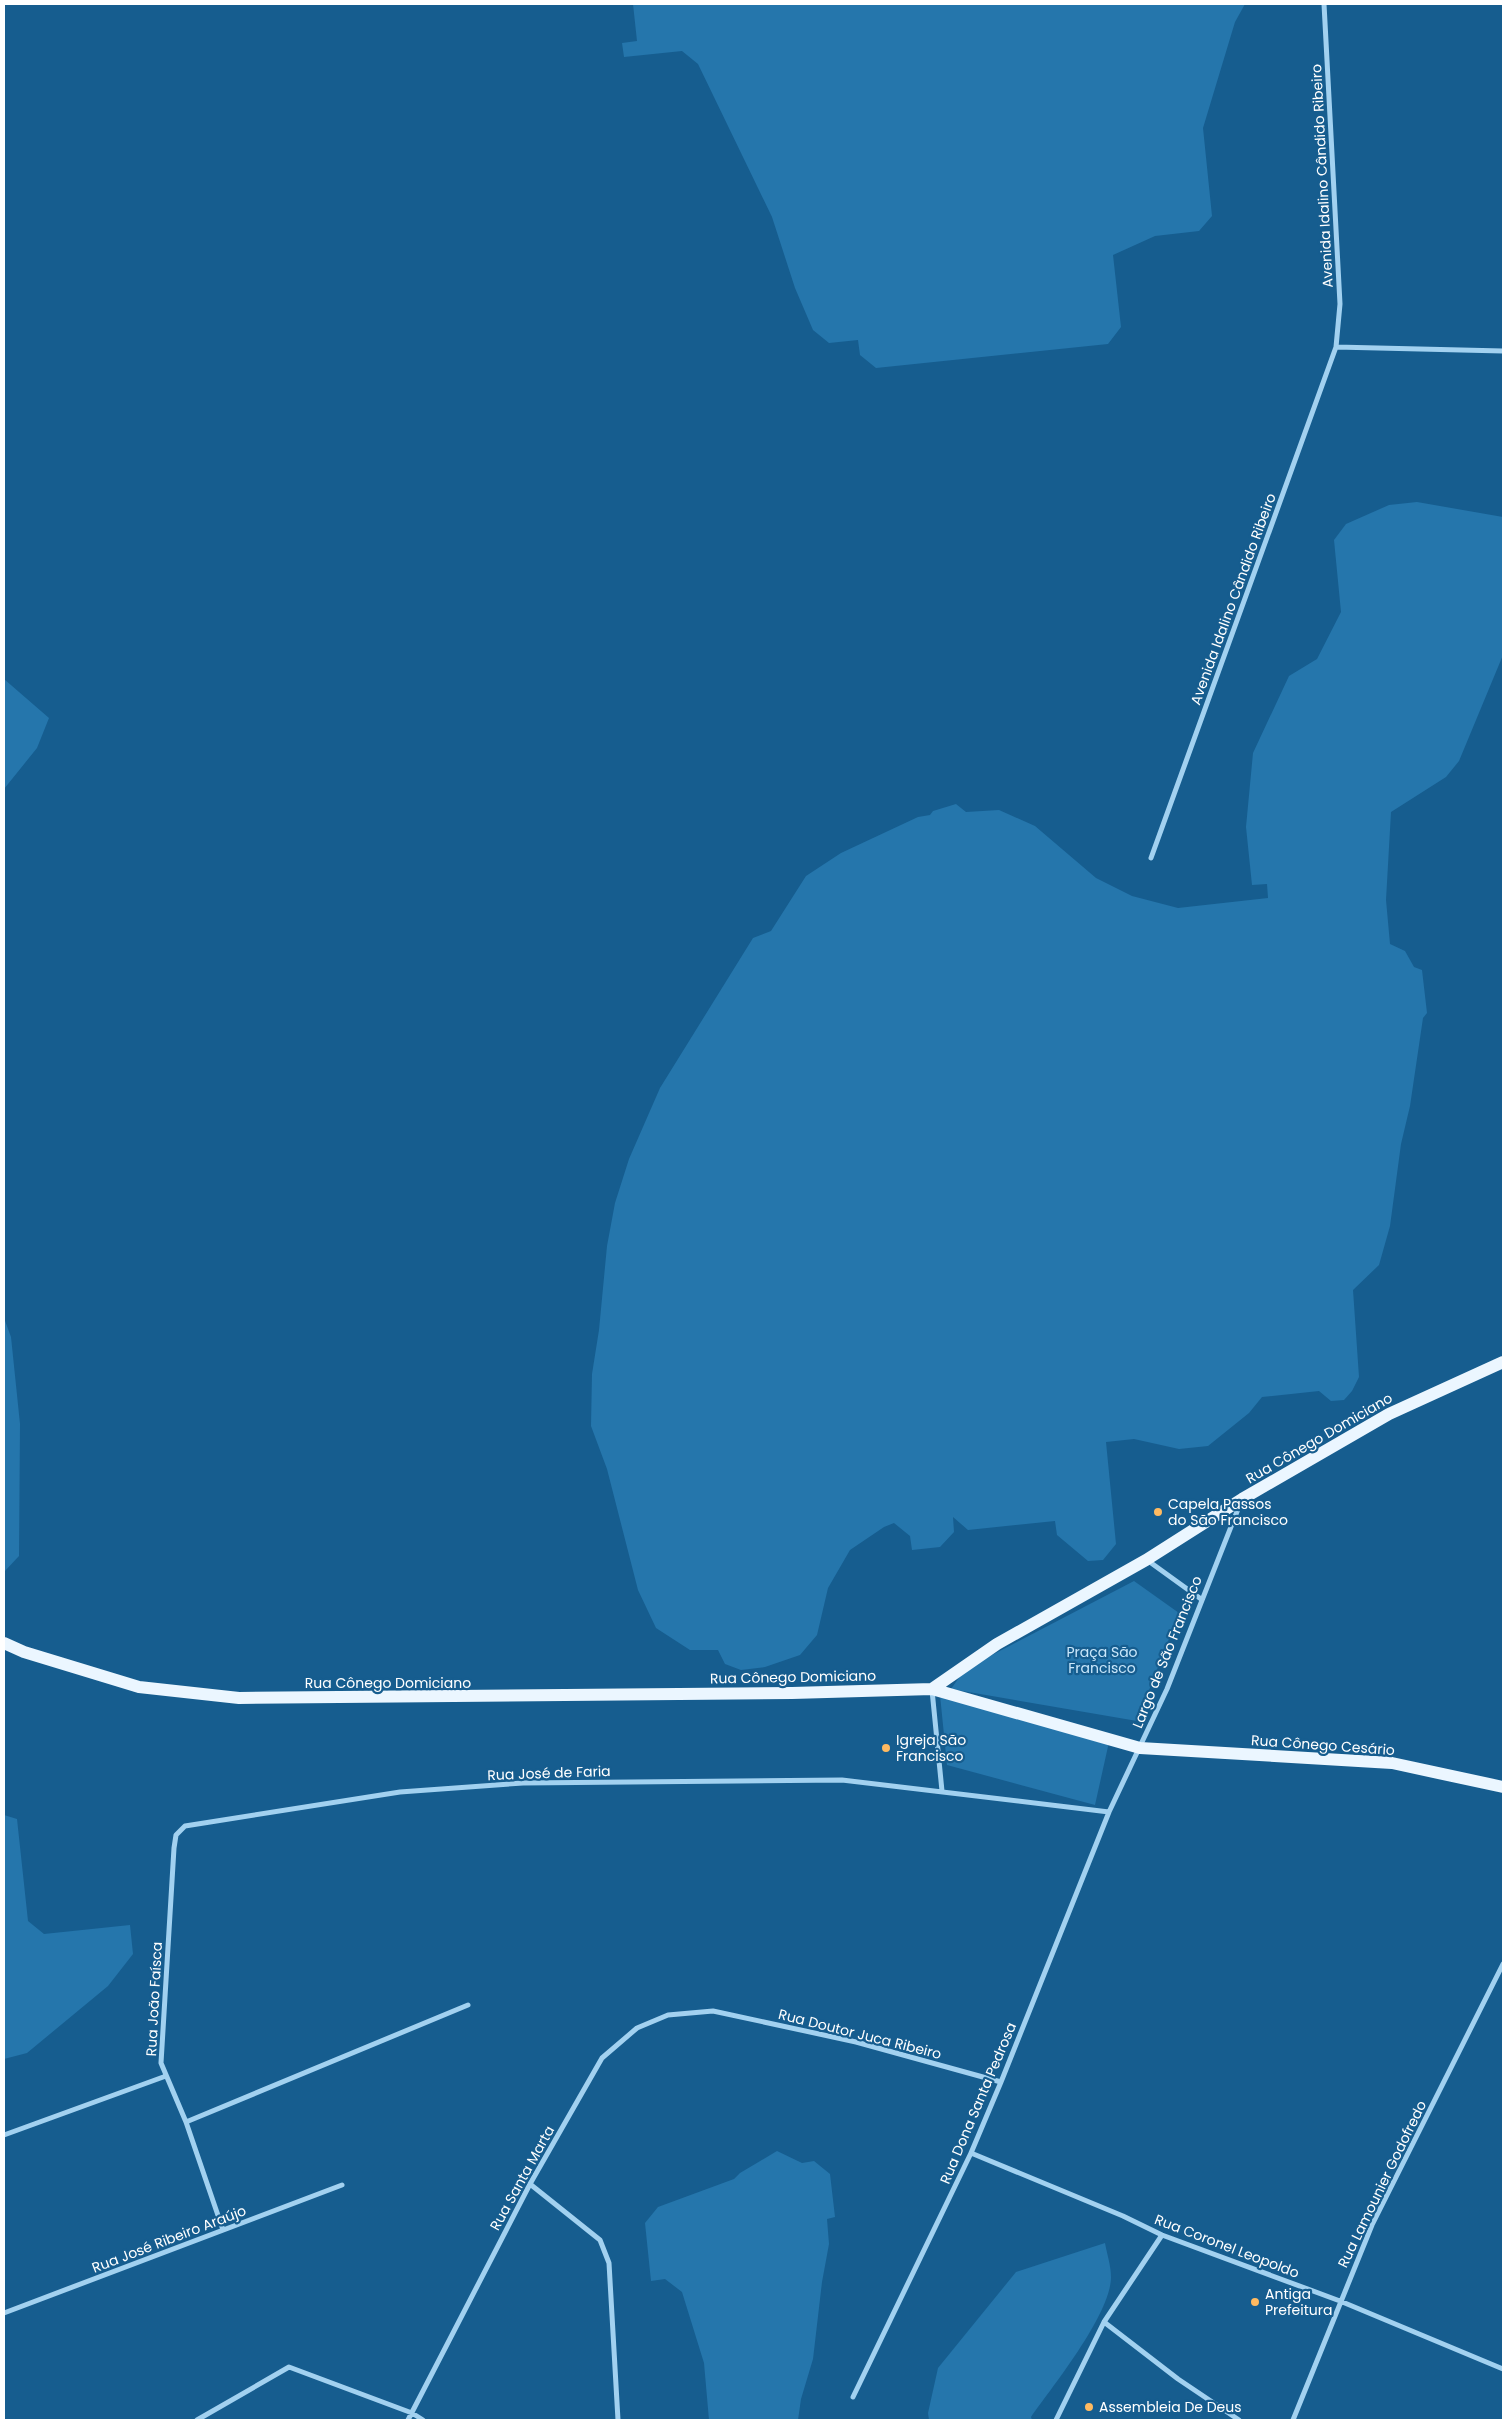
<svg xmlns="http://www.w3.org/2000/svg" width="1507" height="2424" font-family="Poppins,sans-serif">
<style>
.green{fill:#2576ac}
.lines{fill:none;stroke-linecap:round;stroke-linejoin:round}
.minor{stroke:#a2d1f0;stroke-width:5}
.primary{stroke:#ebf6ff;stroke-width:12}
.poi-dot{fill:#ffba61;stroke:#165d8f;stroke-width:2}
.labels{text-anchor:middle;stroke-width:4.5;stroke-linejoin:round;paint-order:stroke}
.street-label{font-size:14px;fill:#fff;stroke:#165d8f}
.poi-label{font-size:14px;fill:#fff;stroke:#165d8f;text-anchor:start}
.park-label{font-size:14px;fill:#c9e7fb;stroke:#165d8f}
</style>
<rect width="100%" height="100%" fill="#165d8f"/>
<path class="green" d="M633,4H1245L1235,22L1203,128L1212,216L1199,231L1155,236L1113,255L1121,327L1108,344L876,368L860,355L858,340L829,343L813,330L795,288L772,217L698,64L682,51L624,57L622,43L637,41Z
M1417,502L1503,517V655L1459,761L1446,777L1391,812L1386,900L1390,944L1405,951L1414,967L1422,970L1427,1013L1423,1018L1410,1106L1401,1144L1390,1226L1379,1265L1353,1290L1359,1377L1352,1391L1344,1400L1331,1401L1319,1391L1262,1397L1249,1413L1208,1446L1179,1449L1134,1439L1106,1442L1116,1544L1103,1560L1088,1561L1057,1535L1055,1521L968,1530L953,1517L954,1532L940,1547L912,1550L910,1536L894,1523L884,1527L850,1550L828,1588L817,1635L800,1655L765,1667L741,1670L725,1664L718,1650H690L656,1628L638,1590L607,1469L591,1426L592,1374L599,1330L607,1246L615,1203L629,1159L660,1088L753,938L771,931L806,876L841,853L918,817L930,815L933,811L956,804L966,812L999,810L1035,826L1096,878L1132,896L1178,908L1268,898L1267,884L1252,885L1246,827L1253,753L1289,676L1317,659L1341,612L1334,540L1346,524L1389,505Z
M4,679L49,718L37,748L4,789Z
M4,1318L11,1337L20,1424L19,1556L4,1572Z
M1134,1581L1179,1613L1137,1721L951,1689L965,1669Z
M940,1695L1109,1742L1095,1805L947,1765Z
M4,1815L17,1819L28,1921L44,1934L130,1925L133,1954L108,1986L27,2053L4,2059Z
M777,2151L802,2163L814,2161L830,2174L835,2217L827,2219L829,2244L822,2282L813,2359L801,2399L798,2420H709L704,2363L682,2292L665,2279L651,2281L645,2223L658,2207L734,2179L740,2173Z
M1105,2243C1107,2254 1111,2266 1111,2277C1111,2314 1053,2386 1031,2417L1032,2420H929L928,2413L938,2368L1016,2272Z"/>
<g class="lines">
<path class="minor" d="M1336,347L1503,351
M1151,858L1336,347L1340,304L1324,4
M1147,1560L1201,1599
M932,1690L942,1791
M186,2122L468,2005
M4,2135L166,2076
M971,2153L1123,2216L1162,2235L1340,2301L1503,2369
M530,2184L600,2240L609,2263L618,2420
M223,2230L186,2122L161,2063L174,1848L176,1835L185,1826L400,1792L523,1783L842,1780L1109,1812
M4,2313L342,2185
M1104,2322L1178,2379L1239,2420
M853,2397L971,2153L1001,2082L1109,1812L1167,1689L1240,1504
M197,2420L289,2367L412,2413L423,2420
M408,2420L530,2184L602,2058L637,2028L668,2015L713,2011L856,2042L1001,2082
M1056,2420L1104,2322L1162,2235
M1293,2420L1372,2225L1503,1964"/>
<path class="primary" d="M4,1643L24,1652L139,1687L239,1698L792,1693L932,1689L997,1644L1146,1560L1242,1499L1389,1414L1503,1362
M932,1689L1140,1748L1392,1763L1503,1787"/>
</g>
<g class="poi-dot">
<circle cx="1158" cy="1512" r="5"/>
<circle cx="886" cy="1748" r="5"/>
<circle cx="1255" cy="2302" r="5"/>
<circle cx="1089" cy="2407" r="5"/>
</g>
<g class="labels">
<g class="street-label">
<text transform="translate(1322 176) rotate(-93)" y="5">Avenida Idalino Cândido Ribeiro</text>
<text transform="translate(1233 599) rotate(-70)" y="5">Avenida Idalino Cândido Ribeiro</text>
<text transform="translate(1319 1438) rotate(-30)" y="5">Rua Cônego Domiciano</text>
<text transform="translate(1167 1652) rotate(-68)" y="5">Largo de São Francisco</text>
<text transform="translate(793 1677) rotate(-1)" y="5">Rua Cônego Domiciano</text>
<text x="388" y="1688">Rua Cônego Domiciano</text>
<text transform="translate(1323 1745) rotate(4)" y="5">Rua Cônego Cesário</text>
<text transform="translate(549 1773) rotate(-2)" y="5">Rua José de Faria</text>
<text transform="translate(154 1999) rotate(-87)" y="5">Rua João Faísca</text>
<text transform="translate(860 2034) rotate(14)" y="5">Rua Doutor Juca Ribeiro</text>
<text transform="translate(978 2103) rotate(-67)" y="5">Rua Dona Santa Pedrosa</text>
<text transform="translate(522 2178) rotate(-61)" y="5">Rua Santa Marta</text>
<text transform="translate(1382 2184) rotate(-64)" y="5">Rua Lamounier Godofredo</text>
<text transform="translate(169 2239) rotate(-21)" y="5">Rua José Ribeiro Araújo</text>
<text transform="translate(1227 2246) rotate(21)" y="5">Rua Coronel Leopoldo</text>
</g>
<g class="poi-label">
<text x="1168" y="1509">Capela Passos<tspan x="1168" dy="16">do São Francisco</tspan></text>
<text x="896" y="1745">Igreja São<tspan x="896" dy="16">Francisco</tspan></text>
<text x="1265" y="2299">Antiga<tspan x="1265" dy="16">Prefeitura</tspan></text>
<text x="1099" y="2412">Assembleia De Deus</text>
</g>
<g class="park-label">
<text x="1102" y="1657">Praça São<tspan x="1102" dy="16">Francisco</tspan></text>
</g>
</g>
<rect width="1507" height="2424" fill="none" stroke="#ffffff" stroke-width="10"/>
</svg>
